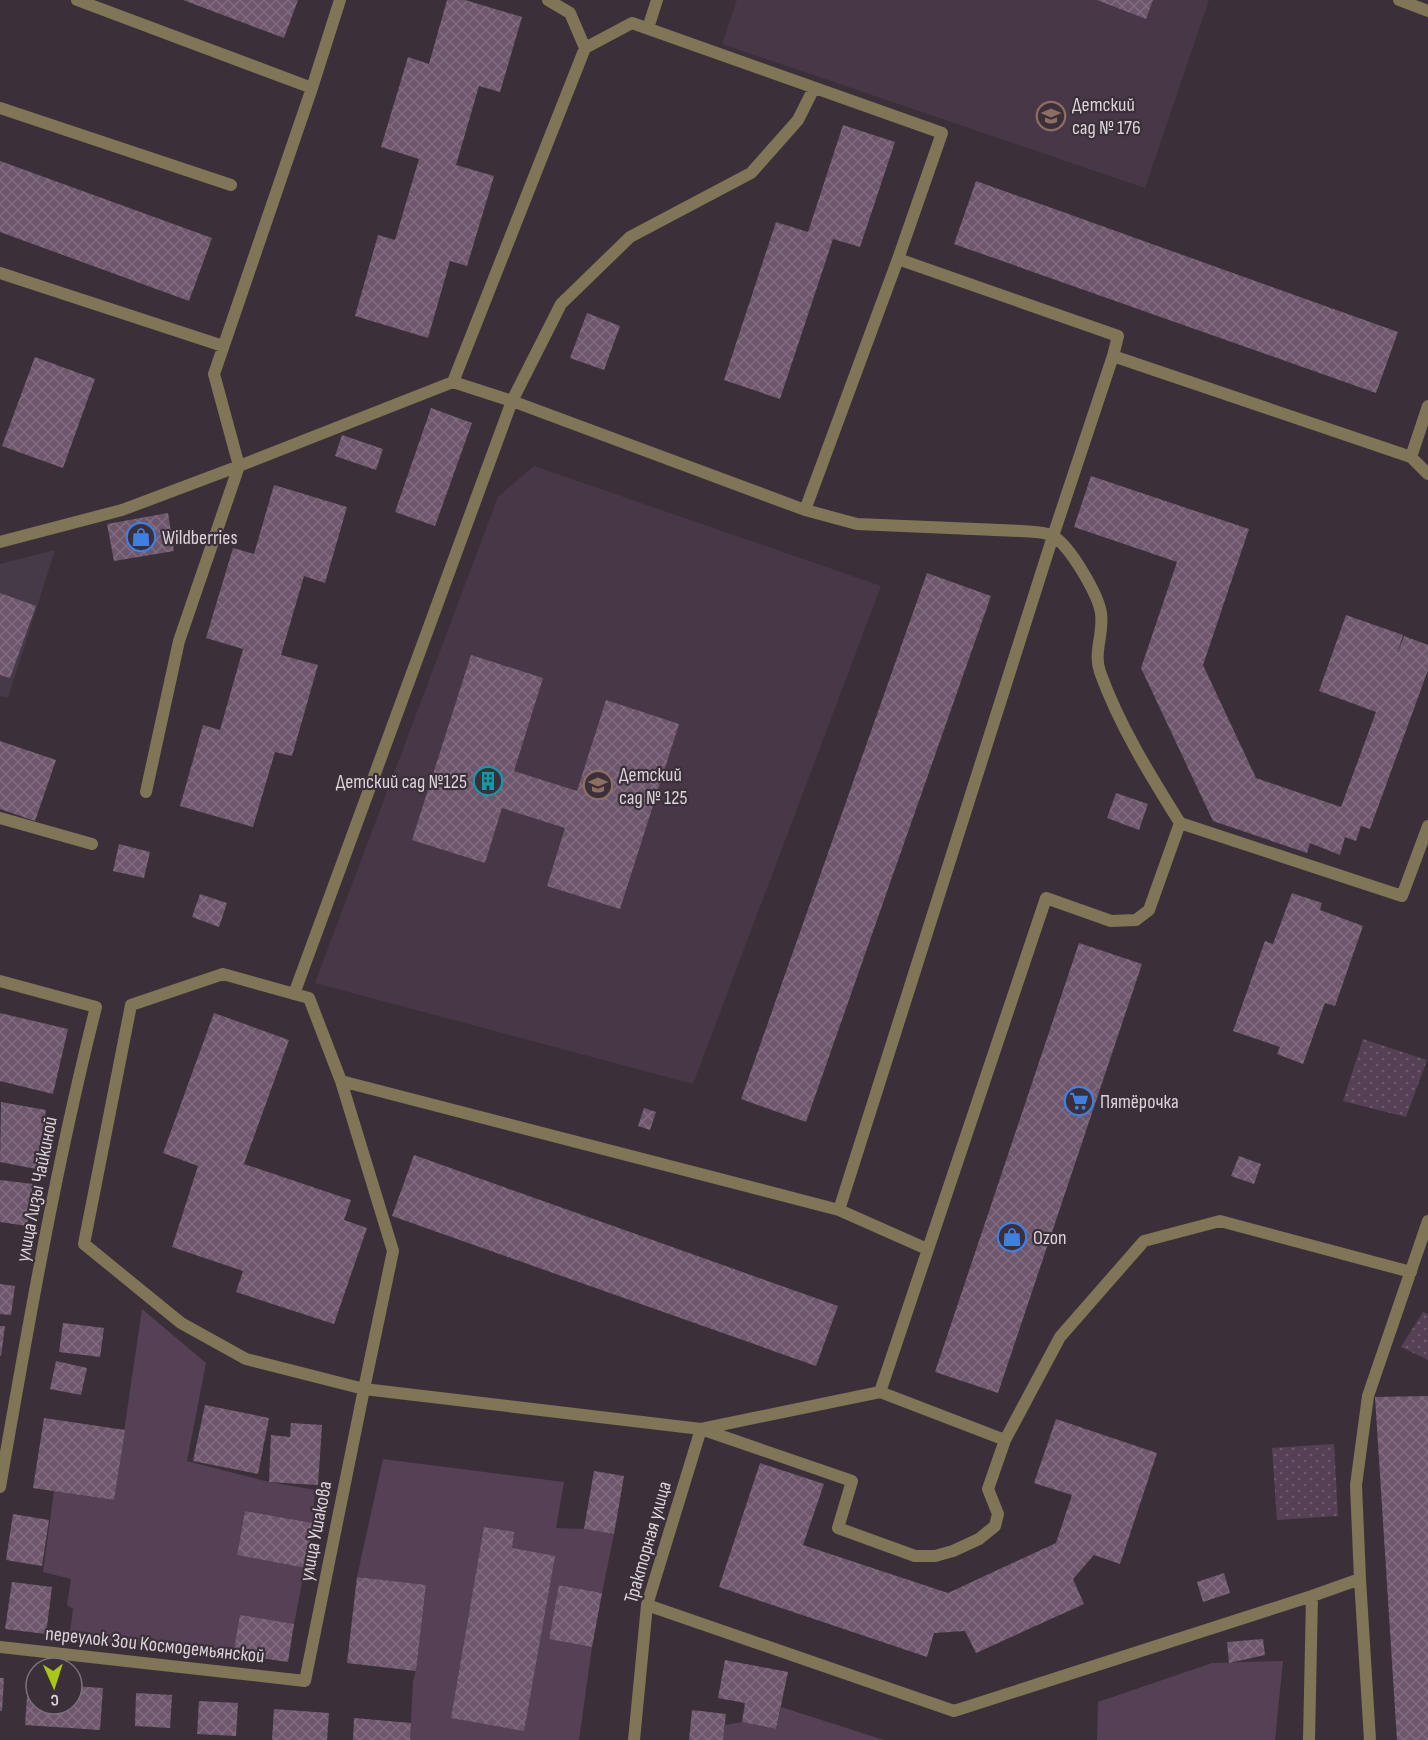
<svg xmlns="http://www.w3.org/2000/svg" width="1428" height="1740" font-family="'Sofia Sans Condensed',sans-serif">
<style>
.commercial{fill:#473a48}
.built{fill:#483847}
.park{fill:url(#park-dots)}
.garden{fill:#564055}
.building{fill:url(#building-cross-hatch)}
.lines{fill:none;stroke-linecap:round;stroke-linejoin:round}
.service{stroke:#807556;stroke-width:12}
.minor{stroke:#807556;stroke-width:12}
.labels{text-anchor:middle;stroke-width:4.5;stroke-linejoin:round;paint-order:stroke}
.poi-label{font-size:20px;fill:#dad3da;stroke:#3b303a;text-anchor:start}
.street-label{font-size:20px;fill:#dad3da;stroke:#3b303a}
</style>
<defs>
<pattern id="park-dots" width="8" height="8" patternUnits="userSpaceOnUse" patternTransform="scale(1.5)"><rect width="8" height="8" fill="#564055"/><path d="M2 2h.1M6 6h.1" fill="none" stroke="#6e5b6d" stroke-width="1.8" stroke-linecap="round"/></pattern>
<pattern id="building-cross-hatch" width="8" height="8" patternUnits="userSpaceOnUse" patternTransform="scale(1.5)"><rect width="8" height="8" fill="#6e566c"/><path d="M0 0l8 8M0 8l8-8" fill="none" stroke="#826d80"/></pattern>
</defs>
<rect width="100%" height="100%" fill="#3b303a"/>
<path class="commercial" d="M55,550L8,698L0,696V564Z"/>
<path class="built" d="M737,0H1209L1145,188L722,44Z
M534,466L881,586L693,1084L315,983L498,497Z"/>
<path class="park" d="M1363,1039L1427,1060L1406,1117L1343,1101Z
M1423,1312L1428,1314V1360L1401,1347Z
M1334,1444L1338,1516L1277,1520L1272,1448Z"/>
<path class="garden" d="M142,1309L206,1363L187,1461L269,1482L315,1490L313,1523L245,1511L237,1555L305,1568L294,1624L240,1616L233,1654L69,1639L73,1609L67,1605L71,1579L43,1572L54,1491L114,1500Z
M383,1459L564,1482L556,1528L584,1529L614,1534L602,1593L560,1585L549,1638L592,1647L579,1740H410L413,1681L416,1670L426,1586L357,1577Z
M1283,1661L1275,1740H1097L1098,1702L1212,1663Z
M781,1707L884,1740H723L725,1725L742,1722L776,1729Z"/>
<path class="building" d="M183,0H298L284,38Z
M447,0H465L522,17L500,92L479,86L456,165L494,176L467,266L450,261L428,338L355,316L378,235L395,240L419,159L381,147L408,57L429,64Z
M1097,0H1153L1146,19Z
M843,125L895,142L860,247L833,239L780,399L724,380L776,222L808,232Z
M0,161L212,238L189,301L0,232Z
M976,181L1398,332L1376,393L954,244Z
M587,313L620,326L604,370L570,358Z
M35,357L95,379L63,468L2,446Z
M431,408L472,423L435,526L395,512Z
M342,435L383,449L376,470L335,456Z
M1091,476L1249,529L1203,665L1256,778L1341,807L1376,712L1319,691L1346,615L1403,635L1397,655L1404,636L1428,645V670L1370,829L1361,826L1356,841L1345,837L1340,855L1310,843L1307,853L1213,821L1141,668L1177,562L1074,527Z
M274,485L347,507L325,583L304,576L281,655L318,665L292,756L275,752L253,827L180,806L203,725L220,730L243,649L206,638L233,548L254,554Z
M168,513L174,551L114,561L107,524Z
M927,573L991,596L806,1122L741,1099Z
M0,593L36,606L10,678L0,675Z
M471,655L543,678L514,771L577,791L606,700L679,724L620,909L547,886L565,828L502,808L485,863L412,840Z
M0,741L56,760L35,821L0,809Z
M1116,793L1148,804L1139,830L1107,818Z
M119,844L150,852L144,878L113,871Z
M1292,893L1322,903L1320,910L1363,926L1335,1006L1325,1003L1303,1064L1277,1054L1280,1047L1233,1031L1265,941L1273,944Z
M200,894L227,903L219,927L192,917Z
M1079,943L1142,964L998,1393L935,1372Z
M0,1013L68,1029L53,1094L0,1081Z
M214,1013L289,1040L244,1164L351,1200L344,1220L367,1228L334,1324L236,1292L243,1271L172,1247L198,1166L163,1153Z
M1,1102L46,1110L36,1169L0,1162Z
M644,1108L656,1112L650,1130L638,1126Z
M414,1155L838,1306L816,1366L392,1216Z
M1239,1156L1261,1164L1254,1184L1231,1176Z
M0,1180L33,1184L27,1226L0,1222Z
M0,1284L15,1286L11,1315L0,1314Z
M63,1323L104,1328L100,1357L59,1352Z
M0,1326H5L1,1356L0,1355Z
M56,1361L87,1368L81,1395L50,1389Z
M1428,1396V1740H1397L1375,1397Z
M205,1405L269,1418L258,1474L193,1461Z
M44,1418L125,1430L114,1500L33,1488Z
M1056,1419L1157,1453L1120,1564L1094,1555L1073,1579L1084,1604L976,1653L965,1631L934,1633L927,1657L719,1587L760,1463L824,1484L803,1545L948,1593L1056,1543L1072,1495L1034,1483Z
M291,1423L322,1425L318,1485L269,1482L271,1435L290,1437Z
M594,1471L624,1476L614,1534L584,1529Z
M245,1511L313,1523L305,1568L237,1555Z
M13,1514L49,1520L42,1566L6,1560Z
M484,1527L514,1532L512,1548L555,1556L524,1731L451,1718Z
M1224,1573L1230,1593L1203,1602L1197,1582Z
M357,1577L426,1585L416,1671L347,1663Z
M12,1582L52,1587L46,1634L5,1629Z
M559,1585L602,1593L592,1647L549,1639Z
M240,1615L294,1624L288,1662L233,1654Z
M1263,1639L1265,1655L1229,1663L1227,1642Z
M725,1660L788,1672L776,1729L742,1722L745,1703L718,1698Z
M0,1678H4L2,1711H0Z
M28,1683H36V1704H72V1686L103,1688L100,1730L25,1725Z
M136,1693L172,1695L170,1728L135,1726Z
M199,1701L238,1703L236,1736L197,1734Z
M274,1709L329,1713L327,1740H272Z
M692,1710L726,1714L723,1740H689Z
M354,1718L411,1723L410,1740H353Z"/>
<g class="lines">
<path class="service" d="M77,0L312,88L340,0
M1399,0L1428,11
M648,28L657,0
M585,48L632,23L942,133L898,259
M0,108L231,185
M0,273L223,346
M453,382L512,401L805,510L898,259L1118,336L1113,356L1411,457L1428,474
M1411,457L1428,406
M0,542L122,510L239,466L453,382L585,48L570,13L548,0
M146,792L179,641L239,466L214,374L312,88
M0,818L92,844
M1180,823L1402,896L1428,826
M294,994L512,401L561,304L630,237L751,173L798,120L814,88
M341,1081L309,998L223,974L131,1005L84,1244L181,1323L246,1359L364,1389L701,1429L880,1392
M839,1210L1053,536L1113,356
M364,1389L393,1251L341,1081L839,1210L927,1249
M701,1429L852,1481L838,1528L915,1556H935L953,1551L979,1539L995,1526L998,1514L988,1489L1005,1440L880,1392L1046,898L1111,921L1136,920L1149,910L1180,823C1150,775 1119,725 1100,672C1093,652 1104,634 1101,613C1098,594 1070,546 1053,536C1043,531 1031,532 1021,531L857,524L805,510
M1005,1440L1060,1337L1144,1241L1220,1221L1411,1272
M1360,1579L1370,1740
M647,1605L954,1711L1312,1596L1360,1579L1356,1485L1368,1396L1428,1221
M1309,1740L1312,1596"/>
<path class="minor" d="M0,981L96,1007C56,1165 28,1326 0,1487
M0,1647L305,1681L364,1389
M634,1740L647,1605L701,1429"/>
</g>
<defs>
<g id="school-ring" transform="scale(1.5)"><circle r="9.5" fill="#3b303a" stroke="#8d6e63" stroke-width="1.5"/><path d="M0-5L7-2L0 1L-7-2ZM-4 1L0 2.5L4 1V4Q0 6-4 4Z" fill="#8d6e63"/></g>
<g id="shop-ring" transform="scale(1.5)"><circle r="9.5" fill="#3b303a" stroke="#3f7fe0" stroke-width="1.5"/><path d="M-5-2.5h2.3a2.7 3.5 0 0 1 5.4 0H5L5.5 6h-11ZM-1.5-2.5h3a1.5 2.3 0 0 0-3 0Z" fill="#3f7fe0"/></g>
<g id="building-ring" transform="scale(1.5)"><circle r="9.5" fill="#3b303a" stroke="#0f9aa8" stroke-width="1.5"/><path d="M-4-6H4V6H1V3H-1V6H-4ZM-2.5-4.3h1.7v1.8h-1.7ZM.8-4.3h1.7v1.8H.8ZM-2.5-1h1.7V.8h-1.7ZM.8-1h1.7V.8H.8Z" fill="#0f9aa8"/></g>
<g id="supermarket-ring" transform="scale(1.5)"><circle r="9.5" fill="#3b303a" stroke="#3f7fe0" stroke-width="1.5"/><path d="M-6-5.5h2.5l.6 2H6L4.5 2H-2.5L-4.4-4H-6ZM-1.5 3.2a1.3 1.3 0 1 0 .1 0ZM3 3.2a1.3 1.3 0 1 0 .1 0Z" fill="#3f7fe0"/></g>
</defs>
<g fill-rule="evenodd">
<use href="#school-ring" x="1051" y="116"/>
<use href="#shop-ring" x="141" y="537"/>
<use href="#building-ring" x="488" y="781"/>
<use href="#school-ring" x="598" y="785"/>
<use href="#supermarket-ring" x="1079" y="1101"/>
<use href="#shop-ring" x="1012" y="1237"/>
</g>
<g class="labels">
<g class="poi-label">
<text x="1072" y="111">Детский<tspan x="1072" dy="23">сад № 176</tspan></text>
<text x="162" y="544">Wildberries</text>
<text x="619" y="781">Детский<tspan x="619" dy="23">сад № 125</tspan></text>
<text x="467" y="788" text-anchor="end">Детский сад №125</text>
<text x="1100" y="1108">Пятёрочка</text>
<text x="1033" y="1244">Ozon</text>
</g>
<g class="street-label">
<text transform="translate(36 1189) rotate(-79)" y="7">улица Лизы Чайкиной</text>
<text transform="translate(315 1531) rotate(-79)" y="7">улица Ушакова</text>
<text transform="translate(647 1542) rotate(-74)" y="7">Тракторная улица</text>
<text transform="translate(155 1644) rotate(6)" y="7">переулок Зои Космодемьянской</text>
</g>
</g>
<g transform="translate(54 1686) rotate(177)"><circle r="28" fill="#3b303a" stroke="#7b717a" stroke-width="1.5"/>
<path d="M0-4.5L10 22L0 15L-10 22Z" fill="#aac718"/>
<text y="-9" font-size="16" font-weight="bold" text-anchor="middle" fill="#dad3da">С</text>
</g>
</svg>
